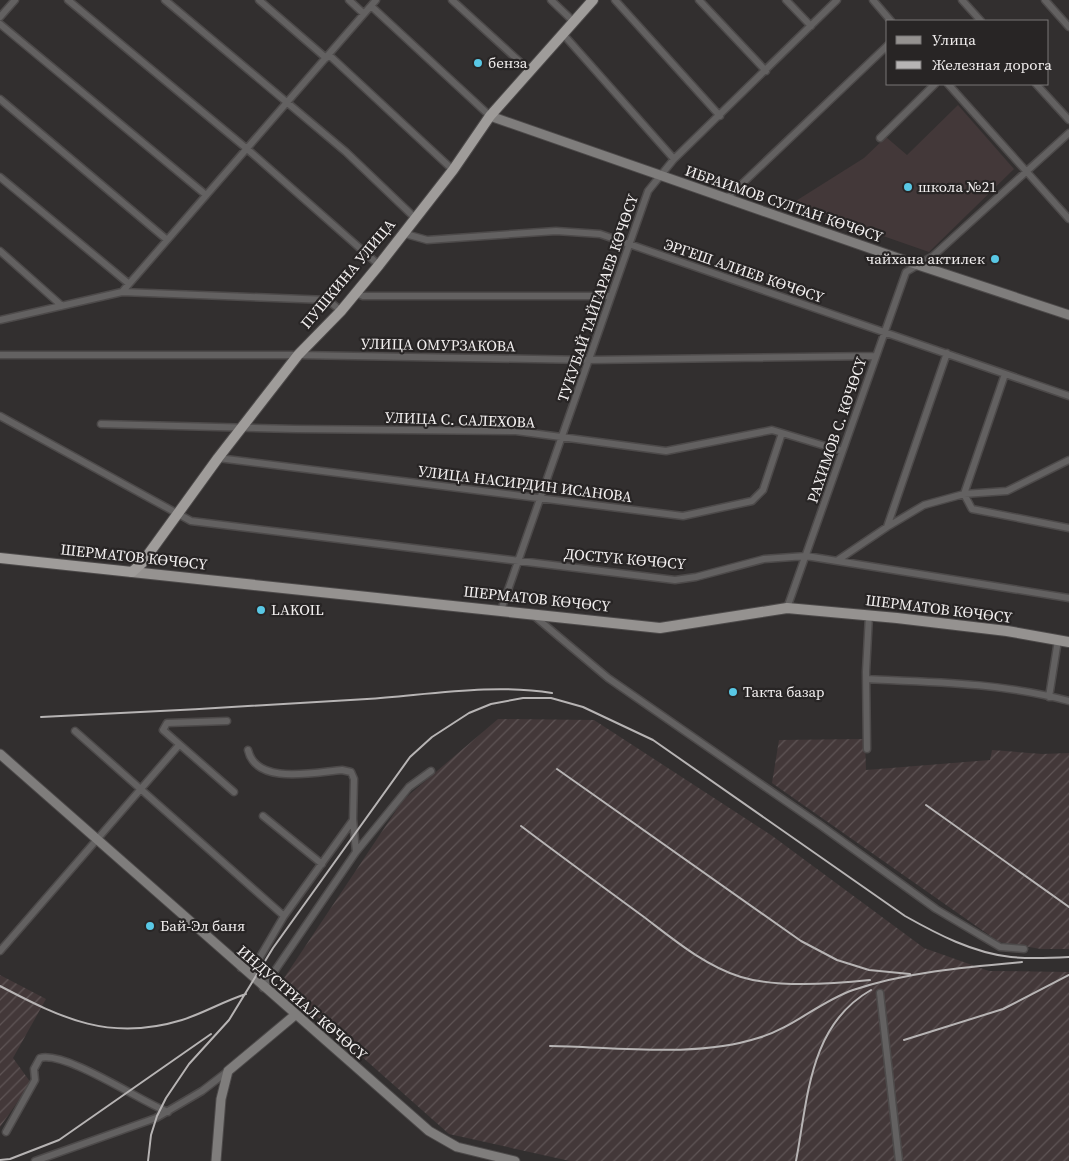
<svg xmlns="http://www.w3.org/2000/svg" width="1069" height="1161" font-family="'Source Serif 4',serif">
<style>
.built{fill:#433839}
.industrial{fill:url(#industrial-furrows)}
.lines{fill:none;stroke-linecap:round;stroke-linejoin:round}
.minor-casing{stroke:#4d4a4a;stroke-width:9}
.secondary-casing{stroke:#4d4a4a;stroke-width:11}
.primary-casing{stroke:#4d4a4a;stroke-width:12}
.trunk-casing{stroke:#4d4a4a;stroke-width:12}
.minor{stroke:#636161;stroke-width:6}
.secondary{stroke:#7f7d7c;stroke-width:9}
.primary{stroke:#959290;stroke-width:10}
.trunk{stroke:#9f9c9a;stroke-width:10}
.rail{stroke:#b7b4b4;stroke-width:2}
.poi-dot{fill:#59c8e5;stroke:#282525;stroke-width:2}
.labels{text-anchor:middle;stroke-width:4.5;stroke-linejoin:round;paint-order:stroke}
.poi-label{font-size:15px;fill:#f2efef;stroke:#282525;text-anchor:start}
.street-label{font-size:15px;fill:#f2efef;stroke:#282525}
</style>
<defs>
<pattern id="industrial-furrows" width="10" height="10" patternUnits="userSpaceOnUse" patternTransform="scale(1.25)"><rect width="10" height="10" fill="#433839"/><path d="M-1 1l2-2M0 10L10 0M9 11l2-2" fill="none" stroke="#5f5556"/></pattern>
</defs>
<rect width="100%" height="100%" fill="#322f2f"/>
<path class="built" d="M958,105L1014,169L929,252L791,204L864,158L886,137L907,155Z"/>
<path class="industrial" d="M498,719L594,720L771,835L924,948L989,971L1069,972V1161H570L449,1134L280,984L403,800Z
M865,739L866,770L990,760L992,750L1042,754L1069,753V949H1041L999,942L772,783L779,740Z
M0,975L46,999L13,1058L31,1083L0,1127Z"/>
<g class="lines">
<g class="minor-casing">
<path id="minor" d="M68,0L246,148L379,265
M165,0L346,152L414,217
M259,0L326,58
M349,0L364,14
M452,0L530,71
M551,0L574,22
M615,0L720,116
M699,0L766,71
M786,0L811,26
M873,0L891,21
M962,0L981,21
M1045,0L1069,27
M371,6L490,116
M0,17L15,0
M0,24L206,195
M563,34L674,159
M329,55L453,170
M948,84L1069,219
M1036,84L1069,120
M0,99L166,239
M880,138L935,84
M0,177L128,283
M726,199L888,45
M402,233L427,240L556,231L600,234L1069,396
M0,251L62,306
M122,292L376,0
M355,293L363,296H611
M0,320L122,292L328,300L341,311
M0,355H298L588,360L875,356
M1005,374L964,494L972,509L1069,528
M0,416L191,521L675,580L696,577L764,559L806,556L1069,598
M101,424L296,429L516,431L666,451L772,430L842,451
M218,458L683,516L752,501L763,490L782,433
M887,527L947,353
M838,560L887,527L924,505L964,494L1007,491L1069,460
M787,608L906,272L933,256L1069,133
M501,610L648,191L674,159L837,0
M533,615L608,678L820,825L936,909L1000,947L1024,949
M866,679C934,682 1003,683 1069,701
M1049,697L1058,640
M227,721L167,723L163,730L234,792
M75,731L284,916
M867,749L866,672L869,615
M248,750C256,786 316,772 342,770L351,772L354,779L353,819L356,852
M263,816L322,864
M0,951L179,745
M241,968L251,966L260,957L284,916L353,820
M263,988L356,852L409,787L431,771
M880,993L899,1161
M6,1132L35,1080L34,1069L40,1058C66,1051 140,1101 168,1112
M35,1161L156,1118L202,1091L228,1071"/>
</g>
<g class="secondary-casing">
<path id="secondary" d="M490,116L918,265L1069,315
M0,754L429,1131L457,1147L515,1161
M216,1161L221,1099L228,1071L295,1015"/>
</g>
<g class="primary-casing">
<path id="primary" d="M132,572L660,628L787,608L897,618L1007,631L1069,642"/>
</g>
<g class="trunk-casing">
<path id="trunk" d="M0,558L132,572L142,563L218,458L298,355L341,311L379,265L453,170L490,116L593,0"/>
</g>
<use href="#minor" class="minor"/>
<use href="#secondary" class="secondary"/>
<use href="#primary" class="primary"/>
<use href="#trunk" class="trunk"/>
<path class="rail" d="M41,717C150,712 258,706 367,699C426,695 494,683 552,693
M557,769L801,941L837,960L869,970L910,974
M926,805L1069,907
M521,826C562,857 603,887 644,917C673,939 705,966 741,977C777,988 833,984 870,980
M0,986C63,1019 110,1042 182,1020C204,1013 224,1001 246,994
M904,1040L1003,1009L1069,975
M550,1046C615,1047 696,1058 758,1038C793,1028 819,1002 853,990C906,972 966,967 1022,962
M0,1160L10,1159L59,1140L211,1034
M148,1161L151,1135L157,1116L166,1098L189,1064L229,1020L273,948L410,757L432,737L469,713L491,704L523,698H551L583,707L653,740L905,916C937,934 973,953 1011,957C1030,959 1050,958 1069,957
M796,1161C808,1098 809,1025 871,990"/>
</g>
<g class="poi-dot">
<circle cx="478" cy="63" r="5"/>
<circle cx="908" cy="187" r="5"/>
<circle cx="995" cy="259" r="5"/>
<circle cx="261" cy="610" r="5"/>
<circle cx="733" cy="692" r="5"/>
<circle cx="150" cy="926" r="5"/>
</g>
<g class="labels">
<g class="poi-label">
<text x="488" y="68">бенза</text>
<text x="918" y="192">школа №21</text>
<text x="985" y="264" text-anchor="end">чайхана актилек</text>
<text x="271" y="615">LAKOIL</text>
<text x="743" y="697">Такта базар</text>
<text x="160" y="931">Бай-Эл баня</text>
</g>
<g class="street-label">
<text transform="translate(784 204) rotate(19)" y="5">ИБРАИМОВ СУЛТАН КӨЧӨСҮ</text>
<text transform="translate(744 271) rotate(19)" y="5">ЭРГЕШ АЛИЕВ КӨЧӨСҮ</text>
<text transform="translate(348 274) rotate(-50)" y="5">ПУШКИНА УЛИЦА</text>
<text transform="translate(598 298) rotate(-71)" y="5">ТУКУБАЙ ТАЙГАРАЕВ КӨЧӨСҮ</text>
<text transform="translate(438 345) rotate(1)" y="5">УЛИЦА ОМУРЗАКОВА</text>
<text transform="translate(460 420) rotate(2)" y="5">УЛИЦА С. САЛЕХОВА</text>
<text transform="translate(837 430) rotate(-71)" y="5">РАХИМОВ С. КӨЧӨСҮ</text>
<text transform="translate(525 484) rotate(7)" y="5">УЛИЦА НАСИРДИН ИСАНОВА</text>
<text transform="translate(134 557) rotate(6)" y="5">ШЕРМАТОВ КӨЧӨСҮ</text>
<text transform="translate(625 559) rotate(5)" y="5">ДОСТУК КӨЧӨСҮ</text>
<text transform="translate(537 599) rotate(6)" y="5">ШЕРМАТОВ КӨЧӨСҮ</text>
<text transform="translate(939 609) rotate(7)" y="5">ШЕРМАТОВ КӨЧӨСҮ</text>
<text transform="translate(302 1003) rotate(41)" y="5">ИНДУСТРИАЛ КӨЧӨСҮ</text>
</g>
</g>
<rect x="886" y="20" width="162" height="65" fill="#282525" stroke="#797676"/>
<rect x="896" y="36" width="25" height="8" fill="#959290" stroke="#797676"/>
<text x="932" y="45" font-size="15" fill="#f2efef">Улица</text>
<rect x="896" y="61" width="25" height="8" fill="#b7b4b4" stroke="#797676"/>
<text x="932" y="70" font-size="15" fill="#f2efef">Железная дорога</text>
</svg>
